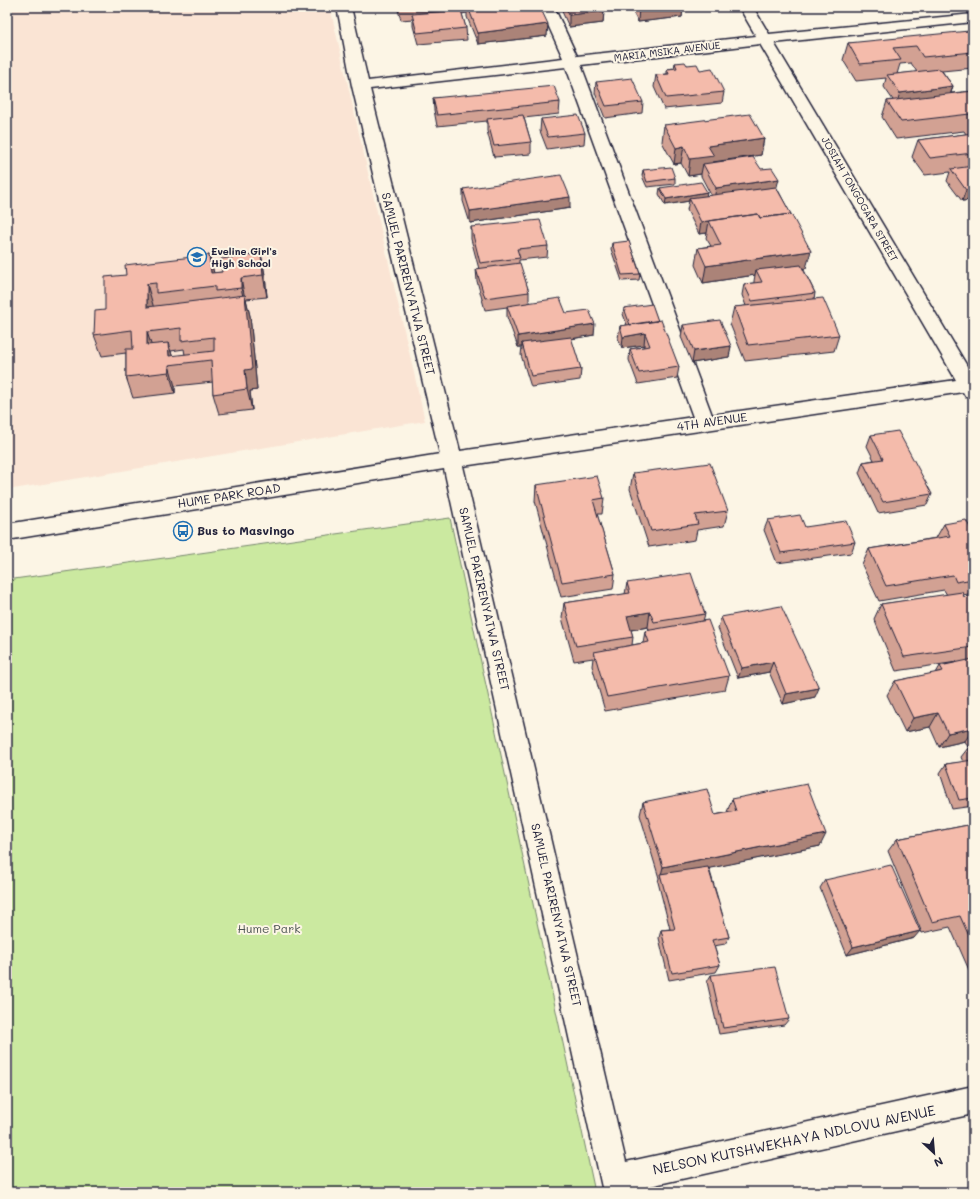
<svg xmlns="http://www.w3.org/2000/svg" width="980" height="1199" font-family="Mali,sans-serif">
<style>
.built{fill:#fae4d4}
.green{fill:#cbe9a0;stroke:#76866e}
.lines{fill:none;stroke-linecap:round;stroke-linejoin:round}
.minor-casing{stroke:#22223b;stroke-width:3}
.minor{fill:#fcf5e5;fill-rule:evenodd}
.wall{fill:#d2a193;stroke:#22223b;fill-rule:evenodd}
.shaded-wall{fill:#ab8378;stroke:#22223b}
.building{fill:#f4bbab;stroke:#22223b;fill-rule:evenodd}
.labels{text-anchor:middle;stroke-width:4;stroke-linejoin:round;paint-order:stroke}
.far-street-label{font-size:10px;fill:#22223b;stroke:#fcf5e5}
.far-poi-label{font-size:10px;font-weight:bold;fill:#22223b;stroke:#fcf5e5;text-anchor:start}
.street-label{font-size:12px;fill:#22223b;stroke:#fcf5e5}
.poi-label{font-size:12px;font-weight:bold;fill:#22223b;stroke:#fcf5e5;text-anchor:start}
.park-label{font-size:12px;fill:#4c5454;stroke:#fcf5e5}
.near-street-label{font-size:14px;fill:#22223b;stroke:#fcf5e5}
</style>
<rect width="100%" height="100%" fill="#fcf5e5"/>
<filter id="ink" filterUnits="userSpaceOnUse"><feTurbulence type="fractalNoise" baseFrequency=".025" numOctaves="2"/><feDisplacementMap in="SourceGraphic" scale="8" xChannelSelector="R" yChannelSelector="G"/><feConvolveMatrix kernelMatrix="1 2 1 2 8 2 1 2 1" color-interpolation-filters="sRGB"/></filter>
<g filter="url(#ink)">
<path class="built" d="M7,7H330L425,421L7,490Z"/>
<path class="green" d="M450,518L595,1192H7V580Z"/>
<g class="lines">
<g class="minor-casing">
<path id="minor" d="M337,7H351L368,81L563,58L540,7H554L577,56L756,36L739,7H753L769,34L973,14V22L774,43L973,376V399L966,397L963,392L463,466L626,1162L973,1086V1114L632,1190L633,1192H603L444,469L7,540V524L440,454L352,86ZM760,44L956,380L712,415L581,65ZM566,67L693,417L460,451L370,89Z"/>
</g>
<use href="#minor" class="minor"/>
</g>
<path class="wall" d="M397,7H540L547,36L478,44L467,17V13L462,14L466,28L467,40L418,44L413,26V19L401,20Z
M560,7H602L604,11L603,23L569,27Z
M630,7H683L682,17L638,22Z
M973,38V68L942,71L953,86L951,93L973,91V200L962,201L947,181L950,172L925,175L912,157L918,140L966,134L964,131L896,139L882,117L887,101L893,100L884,87L886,78L856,81L843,60L848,43ZM911,63L917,72L897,74L900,64Z
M675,63L687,65L700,70L724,92L722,103L664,109L654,87L656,75L667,74V69L674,68Z
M596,82L643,102L642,113L605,118L595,93Z
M433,98L560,102L559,114L524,118L531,142V154L494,157L487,131V121L437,126L434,110Z
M541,119L585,133L584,144L547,149L540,131Z
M664,125L764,138L761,155L713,162L712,163L761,169L777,188L791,215L806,268H803L815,293L814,299L839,335L834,351L745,361L730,324L734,307L746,306L742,295L744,284L754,283V281L755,275L703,283L695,265L698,248L711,246L706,238L707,233L699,234L687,210L689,201L665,205L659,194L660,188L707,192L706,196L711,195L701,176V174L688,176L681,163L674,164L662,142Z
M643,170L675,178V184L647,187L642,176Z
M463,189L570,208L470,223L463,201Z
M973,205V220L969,215Z
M471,227L548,246L547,257L519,260V263L529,292V303L566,313L594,335L571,339L581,369L580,380L531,387L521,355L522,347H518L507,317V307L485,310L477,281L476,269H479L471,239Z
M612,243L640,274L639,280L622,281L611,249Z
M261,254L265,275L267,297L246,299L250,316L257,390L250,391L252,410L219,414L213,394V382L175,386V393L133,398L126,377V353L102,356L94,335L126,275L209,255L214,273L222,272ZM184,349L185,355L172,356L171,351Z
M624,308L658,321L679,367L677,378L638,384L629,360L630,349L644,347V345L622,348L618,338L620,326L627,325L623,314Z
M683,325L731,346L729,357L692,363L681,337Z
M871,435L932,494L927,505L878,513L859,473L863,462L874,460L867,446Z
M633,473L728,511L724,526L697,530L695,540L649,547L630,489Z
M536,485L604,498L602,514H597L615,574L613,589L561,597L535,501Z
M768,520L805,527L855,542L851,553L777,563L764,530Z
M944,524L973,533V593L963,595L964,597L973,595V746L968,747L965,741L939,747L930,727L905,732L887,695L895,681L936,673L940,666L957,662L896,671L874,619L881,604L947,595L944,590L879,601L862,565L869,549L936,538Z
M627,583L705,614L703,621L729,676L725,690L605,711L592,666L593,658L574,661L562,618L564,603L625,594ZM648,627L649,630L645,631L643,643L632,645L633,637L631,630Z
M721,617L815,697L783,704L769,672L738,678L718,628Z
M973,747V806L952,809L940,773L946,764L963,762L961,757L968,748Z
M732,799L820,846L709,868L729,937L725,944L714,946L720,965L716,972L669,980L659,938L661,930L670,929L658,882L659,878L640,815L643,802L715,815L728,812H727Z
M973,824V979L950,927L922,933L888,851L897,839Z
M825,880L914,938L847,955L820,888Z
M711,975L789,1019L784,1025L719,1034L707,982Z"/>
<path class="shaded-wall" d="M639,7H683L682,17L638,22Z
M604,11L603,23L569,27V15Z
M548,24L547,36L478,44V33Z
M7,51L9,57L7,70Z
M953,86L949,98L896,105L900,93Z
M764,138L761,155L713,162L711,173L703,164L701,174L688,176L690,159L708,146Z
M684,146L681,163L674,164L676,148Z
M779,179L776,190L714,200L716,188Z
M973,189V200L962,201L966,190Z
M707,192L706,198H689V201L665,205L666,199Z
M570,197V208L470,223V211Z
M709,221L707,233L699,234L701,222Z
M811,251L806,268L759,275L756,270L755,275L703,283L706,266Z
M261,254L265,275L267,297L263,275Z
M209,255L215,277L211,273Z
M241,278L245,299L246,309L241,288Z
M147,284L153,305L154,328L147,307Z
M245,295L250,316L257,390L250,391L252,410L247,389L245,370Z
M595,324L594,335L523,347L522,343V347H518V336Z
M147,332L154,353L147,345Z
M645,333L644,345L622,348L623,337Z
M168,343L175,364L169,356Z
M731,346L729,357L692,363L694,351Z
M169,365L175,386V393L169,372Z
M650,612L648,627L625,631L627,616Z
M773,662L769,672L738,678L742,668Z
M819,688L815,697L783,704L786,694Z
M938,713L930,727L905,732L913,718Z
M973,728V729L965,741L939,747L948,733Z
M973,740V746L968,747Z
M826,834L820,846L661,878V875L663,867Z
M920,931L914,938L847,955L853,947Z"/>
<path class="building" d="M468,7H540L548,24L478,33Z
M566,7H602L604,11L569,15Z
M461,10L466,28L417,33L412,14Z
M969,31L973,38V52L923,57L916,46L893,48L901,60L860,64L848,43Z
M685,62L687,65L697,64L700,70L712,68L724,92L666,98L656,75L669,74L667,69L677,68L675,63Z
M940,69L953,86L900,93L887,75Z
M632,78L643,102L606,106L596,82Z
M554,86L560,102L437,115L433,98Z
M973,91V118L970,114L901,122L887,101Z
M750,114L764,138L708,146L714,156L690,159L684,146L676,148L664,125Z
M523,115L531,142L494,146L487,119Z
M578,115L585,133L548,137L541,119Z
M973,133V153L930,158L918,140Z
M753,157L761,169L772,168L779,179L716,188L703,164Z
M973,166V189L966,190L951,169Z
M671,167L675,178L647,182L643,170Z
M561,175L570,197L470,211L463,189Z
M701,182L707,192L666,199L660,188Z
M776,187L791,214L760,218L758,214L701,222L689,198Z
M758,214L760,218L791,214L811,251L706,266L698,248L721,245L709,221Z
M540,220L548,246L517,249L520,258L480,263L471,227Z
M629,241L640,274L622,275L612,243Z
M261,254L263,275L241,278V288L215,291V286L156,293V283L147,284V307L245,295L252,369L245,370L247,389L213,394L211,360L169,365V372L126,377V349H133L132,330L94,335L95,311L105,310V277L126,275L125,265L209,255L211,273L222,272L221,259ZM181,328V341L214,337V351L169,356L168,343L147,345V332Z
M520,263L529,292L485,298L476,269Z
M801,265L815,293L752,301L744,284L762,282L756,270Z
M560,298L566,313L589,310L595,324L518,336L507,306Z
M823,298L839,335L748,345L734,307Z
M652,304L658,321L630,325L624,308Z
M661,320L679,367L639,373L630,349L650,346L645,333L623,337L620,326Z
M720,320L731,346L694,351L683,325Z
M571,337L581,369L531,376L522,343Z
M898,431L932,494L883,502L863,462L883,459L871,435Z
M710,463L728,511L695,515L698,524L651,531L633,473Z
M597,476L604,498L593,500L615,574L562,582L536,485Z
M800,515L805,527L846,521L855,542L781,553L768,520Z
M966,520L973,533V579L956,582L953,575L886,586L869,549L950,536L944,524Z
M691,573L705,614L654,622L650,612L627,616L633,637L576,646L564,603L630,593L627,583Z
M962,592L964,597L973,595V647L904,657L881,604Z
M781,606L819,688L786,694L773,662L742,668L721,617Z
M708,620L729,676L607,697L594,652L649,642L645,631Z
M973,659V728L948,733L938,713L913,718L895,681L943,671L940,666Z
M973,747V798L959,800L946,764L973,760L968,748Z
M807,784L826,834L663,867L643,802L707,789L715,815L736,811L732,799Z
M973,824V945L960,916L932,922L897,839Z
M891,865L920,931L853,947L825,880Z
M708,867L729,937L712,940L720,965L672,973L661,930L675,929L660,874Z
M775,967L789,1019L723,1028L711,975Z"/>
</g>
<defs>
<g id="school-ring" transform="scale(1)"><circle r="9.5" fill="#fcf5e5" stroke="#1f6fb2" stroke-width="1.5"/><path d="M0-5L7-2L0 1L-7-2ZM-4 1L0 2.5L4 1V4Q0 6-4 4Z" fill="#1f6fb2"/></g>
<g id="bus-ring" transform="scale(1)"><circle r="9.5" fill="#fcf5e5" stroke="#1f6fb2" stroke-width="1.5"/><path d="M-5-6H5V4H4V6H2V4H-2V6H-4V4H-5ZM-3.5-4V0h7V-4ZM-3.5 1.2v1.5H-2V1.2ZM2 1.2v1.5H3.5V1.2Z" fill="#1f6fb2"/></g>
</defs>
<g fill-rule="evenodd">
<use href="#school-ring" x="197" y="257"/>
<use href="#bus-ring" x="183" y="531"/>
</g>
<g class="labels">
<g class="far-street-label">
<text transform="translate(667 51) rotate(-7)" y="4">MARIA MSIKA AVENUE</text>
<text transform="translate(860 199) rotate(60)" y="4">JOSIAH TONGOGARA STREET</text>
</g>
<g class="far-poi-label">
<text x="211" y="255">Eveline Girl's<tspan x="211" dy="12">High School</tspan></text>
</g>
<g class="street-label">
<text transform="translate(408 284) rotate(76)" y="4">SAMUEL PARIRENYATWA STREET</text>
<text transform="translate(712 422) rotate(-8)" y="4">4TH AVENUE</text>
<text transform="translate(229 496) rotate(-9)" y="4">HUME PARK ROAD</text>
<text transform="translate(484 599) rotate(77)" y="4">SAMUEL PARIRENYATWA STREET</text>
<text transform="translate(556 915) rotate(77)" y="4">SAMUEL PARIRENYATWA STREET</text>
</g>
<g class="poi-label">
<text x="197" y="535">Bus to Masvingo</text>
</g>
<g class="park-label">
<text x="269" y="933">Hume Park</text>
</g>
<g class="near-street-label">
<text transform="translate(794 1140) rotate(-12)" y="5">NELSON KUTSHWEKHAYA NDLOVU AVENUE</text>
</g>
</g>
<rect width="980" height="1199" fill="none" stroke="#fcf5e5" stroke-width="24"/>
<rect x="12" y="12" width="956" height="1175" fill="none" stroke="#22223b" stroke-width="1.5" filter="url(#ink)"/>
<g transform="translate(934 1153) rotate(154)" stroke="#fcf5e5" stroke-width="3" paint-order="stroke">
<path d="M0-3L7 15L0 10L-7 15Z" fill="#22223b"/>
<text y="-6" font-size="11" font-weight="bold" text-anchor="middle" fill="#22223b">N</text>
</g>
</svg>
